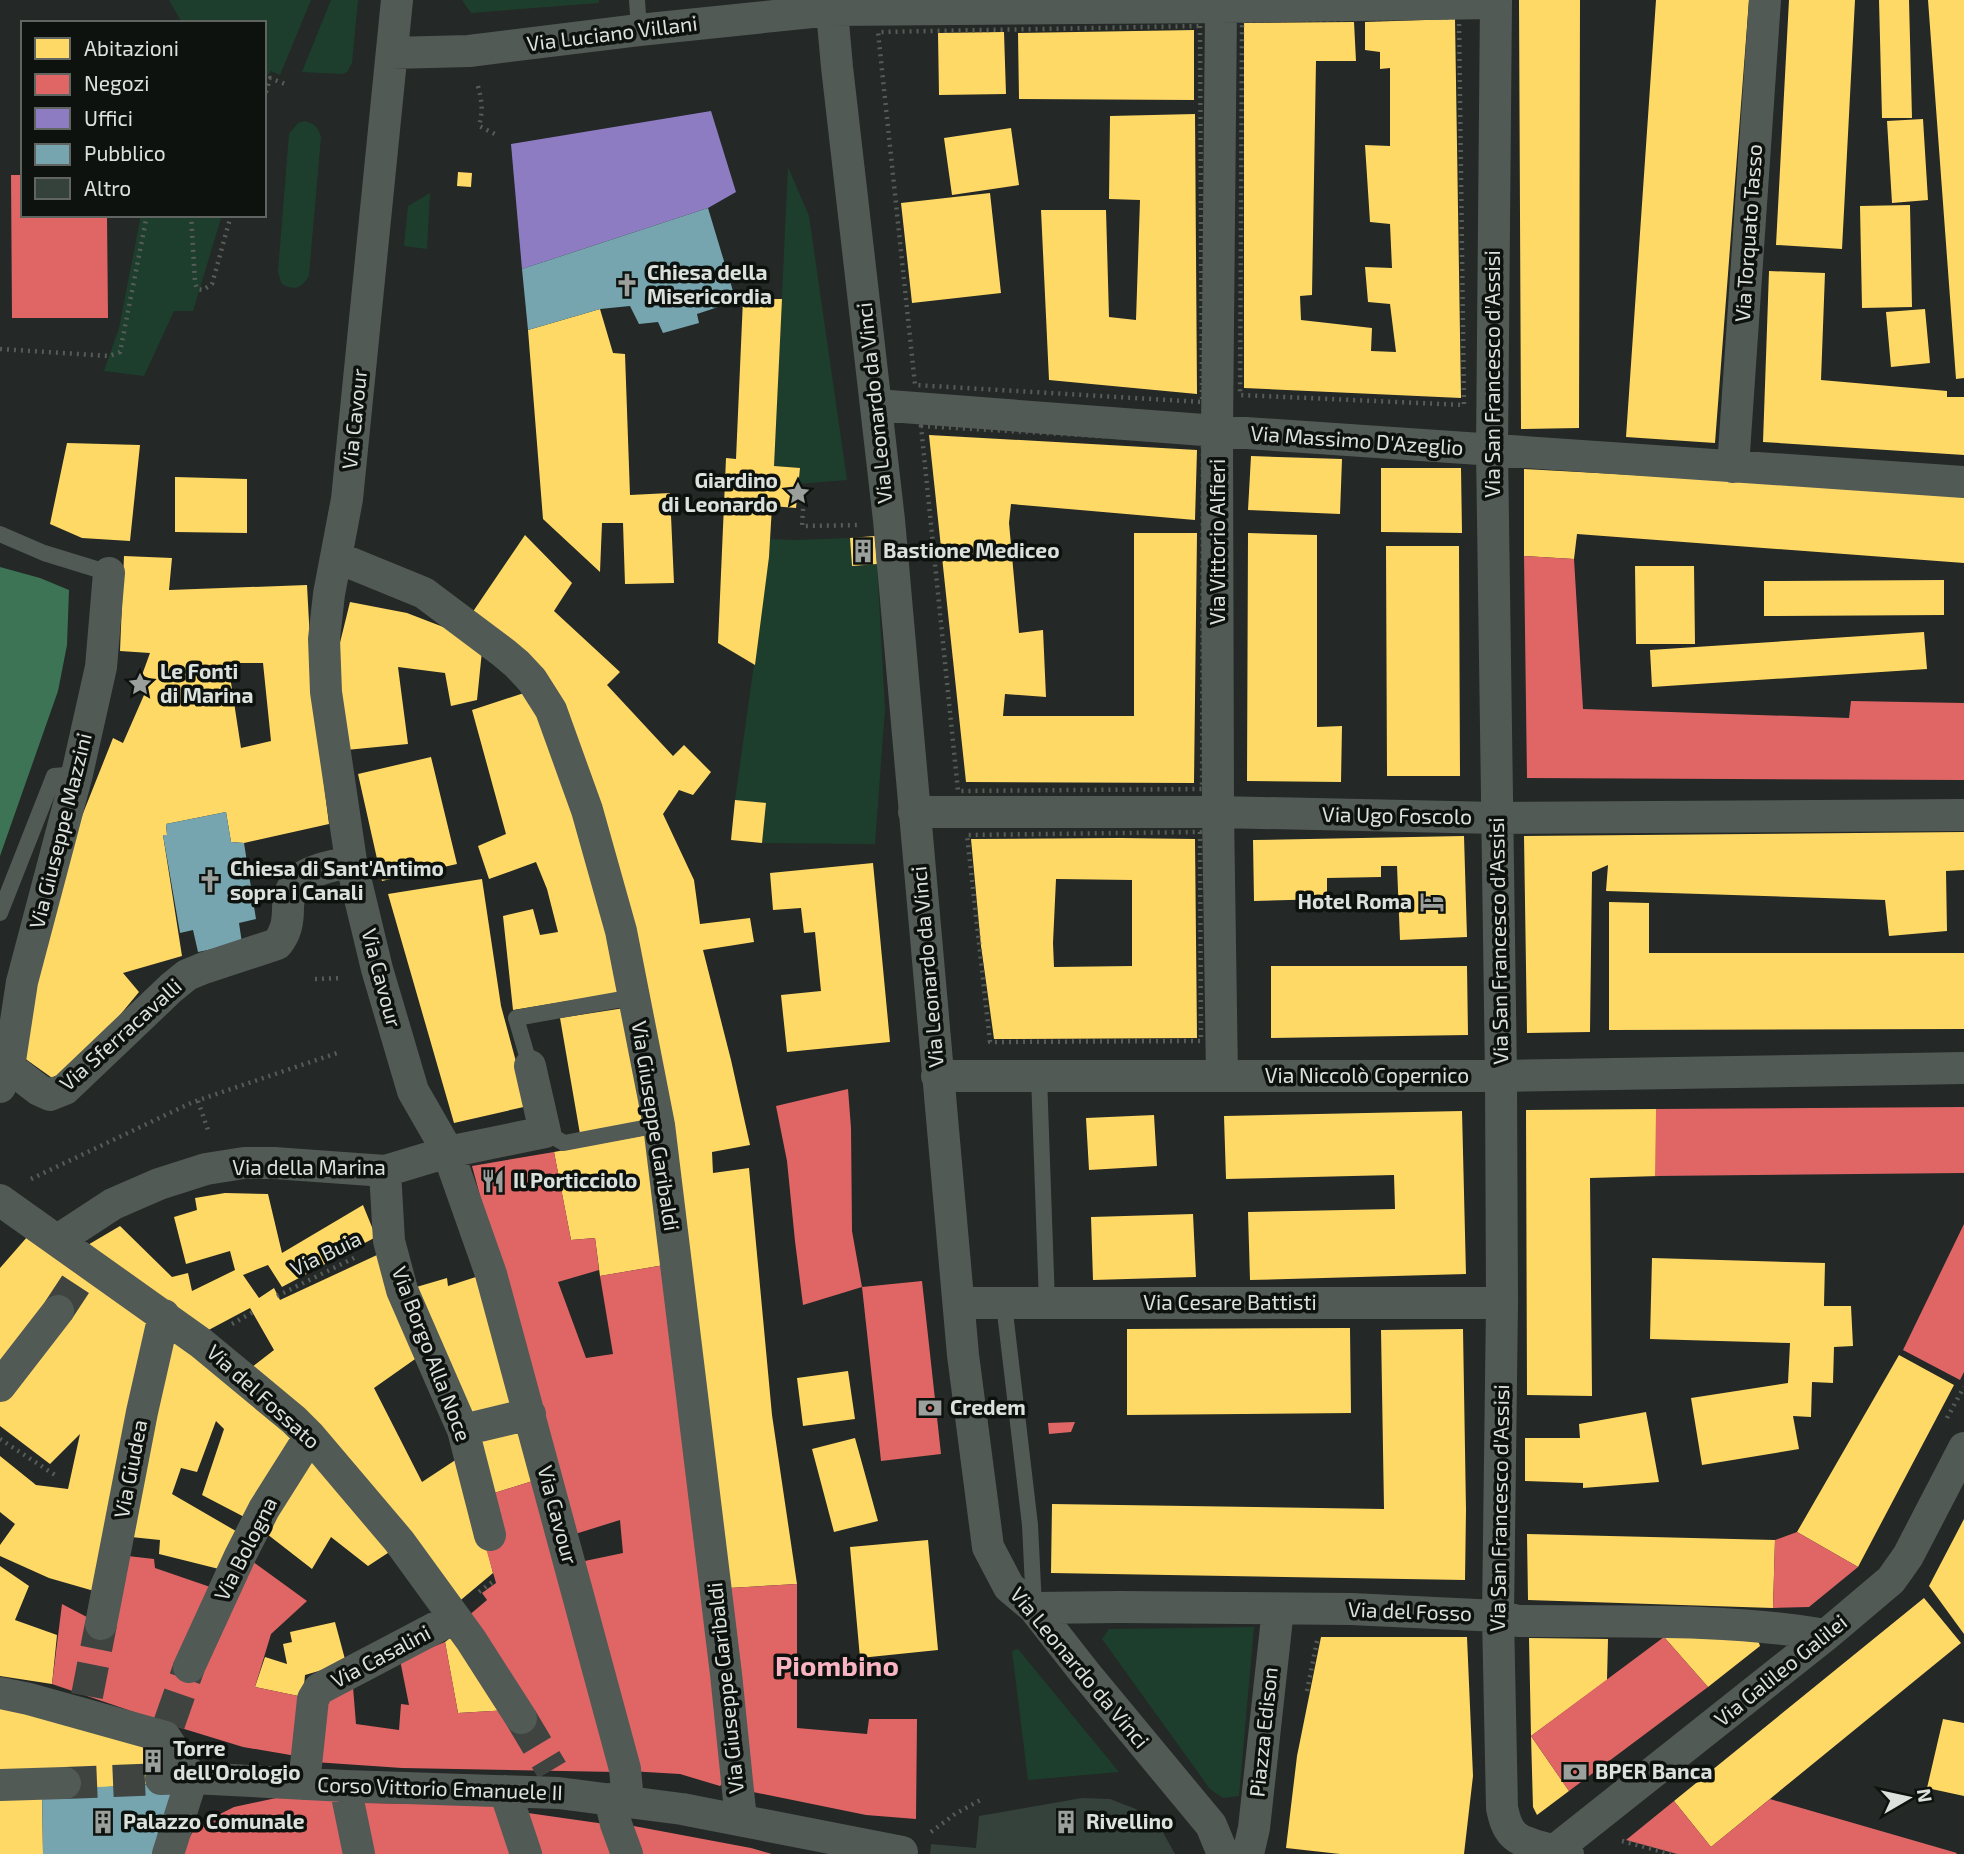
<svg xmlns="http://www.w3.org/2000/svg" width="1964" height="1854" font-family="'Exo 2',sans-serif">
<style>
.green{fill:#1e3e2d}
.water{fill:#3d7455}
.homes{fill:#ffd966;fill-rule:evenodd}
.shops{fill:#e06666}
.offices{fill:#8e7cc3}
.public{fill:#76a5af}
.building{fill:#35413b}
.lines{fill:none;stroke-linecap:round;stroke-linejoin:round}
.street-tunnel{stroke:#3f4441;stroke-width:32;stroke-dasharray:32 16;stroke-linecap:butt}
.path{stroke:#565c58;stroke-width:4.5;stroke-dasharray:2 5;stroke-linecap:butt}
.lane{stroke:#525a56;stroke-width:16}
.street{stroke:#525a56;stroke-width:32}
.labels{text-anchor:middle;stroke-width:7;stroke-linejoin:round;paint-order:stroke}
.street-label{font-size:21px;fill:#dbe1dd;stroke:#0e120f}
.poi-label{font-size:21px;font-weight:bold;fill:#dbe1dd;stroke:#0e120f;text-anchor:start}
.district-label{font-size:28px;font-weight:bold;fill:#f8b4c0;stroke:#0e120f}
</style>
<rect width="100%" height="100%" fill="#242826"/>
<path class="green" d="M169,0H311L280,75L271,71L264,80V23H182Z
M331,0H358L352,63L347,72L342,74L302,72Z
M462,0H599V3L471,13Z
M305,121C315,124 318,127 321,137L309,275C303,288 293,292 281,283L278,271L289,134L298,123Z
M788,167L809,216L847,480L798,484L799,468L774,466Z
M430,193L427,249L404,246L408,206Z
M141,215H222L193,311H174L144,376L104,371L119,328Z
M850,538L852,566L877,564L885,709L875,844L762,843L766,804L735,800L769,557L770,539L795,540Z
M1254,1627L1239,1796L1223,1798L1210,1789L1102,1639L1109,1629Z
M1018,1649L1119,1772L1028,1780L1012,1651Z"/>
<path class="water" d="M0,567L40,578L69,590L67,645L58,691L0,856Z"/>
<path class="homes" d="M1519,0H1580L1579,428L1521,429Z
M1656,0H1749L1715,443L1626,437Z
M1789,0H1855L1842,249L1776,245Z
M1879,0H1909L1912,118H1882Z
M1928,0H1964V378L1956,379Z
M1455,19L1461,398L1244,388V23L1354,22L1356,61H1316L1312,295L1300,296L1301,320L1372,328L1371,351L1396,352L1390,304L1368,302L1365,267L1392,268L1390,224L1370,222L1365,145L1390,146V68L1380,69V52L1365,50V22Z
M1194,30V100L1019,99L1018,33Z
M1004,32L1006,94L939,95L938,33Z
M1195,114L1197,394L1049,380L1041,210H1106L1109,317L1136,320L1140,200L1109,199L1110,116Z
M1923,119L1928,200L1892,203L1887,121Z
M1011,128L1019,185L952,195L944,138Z
M458,172L472,173L471,187L457,186Z
M990,193L1001,293L912,303L901,203Z
M1910,205L1912,307L1862,308L1860,206Z
M1769,271L1825,273L1821,380L1947,391V397H1964V455L1763,442Z
M743,299H782L774,466L800,468L796,508L772,506L769,557L755,665L718,643L726,458L736,459Z
M600,309L613,353L625,354L630,495L670,493L674,583L625,584L623,523H602L600,572L543,519L528,330Z
M1925,309L1930,363L1891,367L1886,312Z
M929,435L1197,450L1195,520L1011,504L1009,523L1019,633L1043,630L1046,697L1005,694L1003,716H1134V533H1197L1194,783L966,782Z
M67,443L140,445L130,541L82,538L50,524Z
M1251,456L1342,459L1340,514L1248,510Z
M1381,468H1461L1462,533L1381,532Z
M1524,469L1964,493V563L1577,534L1574,559L1524,556Z
M175,477L247,479V533L175,532Z
M1248,533L1317,535V727L1342,726L1341,782L1247,781Z
M525,535L572,583L554,611L620,672L607,685L673,756L684,745L711,772L693,795L679,790L663,814L694,880L700,924L750,918L754,942L703,950L731,1060L750,1145L712,1152L713,1173L749,1168L772,1415L797,1584L729,1588L587,768L470,616Z
M875,536L877,564L852,566L850,538Z
M1386,546H1459L1460,776H1387Z
M124,556L172,558L169,590L307,585L313,697L329,824L244,843L231,842L226,812L166,824L167,835H163L182,956L123,973L139,992L62,1085L20,1055L47,931L78,826L113,738L123,743L151,679L142,675L150,653L120,651ZM228,663H263L271,741L241,748Z
M1635,566H1694L1695,644H1636Z
M1944,580V615L1764,616V581Z
M350,602L407,613L464,635L482,651L477,700L451,706L445,673L398,667L408,744L346,750L335,663Z
M1924,632L1927,669L1652,687L1650,650Z
M527,692L573,800L623,992L513,1010L503,916L533,909L540,935L558,932L547,889L536,862L489,879L478,846L506,834L472,710Z
M431,757L457,864L382,881L358,774Z
M735,800L766,803L762,843L731,840Z
M1964,832V870L1946,871L1947,931L1889,936L1885,900L1606,891L1608,865L1592,872L1590,1032L1527,1033L1524,836Z
M1464,836L1467,937L1400,940L1397,866H1381V877L1327,878V899L1254,901L1253,840Z
M1120,838L1195,839L1197,1038L994,1039L981,946L971,839ZM1056,879L1132,880V966L1054,967L1053,943Z
M873,863L890,1042L787,1052L781,995L821,991L815,932L804,933L801,908L773,910L770,873Z
M482,879L501,1006L528,1106L454,1123L388,894Z
M1609,902L1649,903V953H1964V1029L1609,1030Z
M1271,966H1467L1468,1035L1271,1038Z
M631,1007L650,1122L580,1134L560,1018Z
M1656,1109L1659,1176L1590,1178L1592,1396L1527,1395L1526,1110Z
M1462,1111L1466,1274L1250,1280L1248,1212L1395,1209L1394,1175L1226,1179L1224,1116Z
M1154,1115L1157,1166L1089,1170L1086,1118Z
M652,1134L670,1264L600,1276L595,1238L571,1240L554,1152Z
M225,1193L268,1194L282,1253L363,1205L376,1237L282,1287L268,1265L243,1275L259,1298L274,1288L280,1300L377,1255L418,1357L374,1388L422,1482L463,1455L493,1573L456,1604L252,1367L274,1350L250,1308L203,1333L86,1246L120,1226L172,1277L188,1273L192,1291L235,1270L230,1251L186,1264L174,1217L197,1210L195,1198Z
M1193,1214L1196,1277L1093,1280L1091,1217Z
M28,1236L156,1321L101,1593L49,1578L0,1556V1545L15,1524L0,1512V1456L36,1485L68,1489L80,1434L50,1464L0,1426V1268Z
M1652,1258L1825,1263L1824,1306H1851L1853,1346L1834,1347L1833,1383L1812,1382L1811,1417L1793,1416L1799,1449L1702,1465L1691,1398L1788,1383L1790,1343L1650,1339Z
M482,1275L519,1405L465,1416L413,1288L447,1278L448,1286Z
M166,1327L299,1436L250,1520L202,1495L224,1429L216,1421L197,1472L181,1468L172,1494L241,1534L223,1570L159,1554L160,1540L131,1537Z
M1350,1328L1351,1413L1127,1415V1329Z
M1463,1329L1466,1510L1465,1580L1051,1573L1052,1504L1384,1509L1381,1330Z
M1899,1355L1954,1385L1858,1567L1797,1532Z
M848,1371L855,1419L803,1426L797,1378Z
M1646,1412L1659,1482L1583,1488V1483L1525,1481V1438H1580L1579,1424Z
M525,1426L539,1479L488,1495L473,1442Z
M855,1438L878,1521L834,1532L812,1449Z
M311,1452L394,1549L368,1566L331,1537L312,1569L267,1534Z
M1964,1519V1634L1929,1586Z
M1527,1534L1775,1540L1773,1608L1528,1600Z
M928,1540L938,1650L860,1658L850,1547Z
M0,1566L29,1586L15,1620L57,1635L52,1684L0,1676Z
M1924,1598L1961,1643L1711,1847L1674,1801Z
M335,1622L346,1663L305,1675L303,1697L255,1687L265,1657L287,1664L283,1644L292,1642L290,1632Z
M454,1635L509,1710L458,1713L445,1642Z
M1321,1637H1467L1473,1776L1464,1854H1340L1286,1848L1297,1756Z
M1664,1637L1758,1640L1760,1646L1708,1687Z
M1529,1638L1608,1639L1607,1680L1531,1736L1569,1791L1537,1815L1533,1807L1531,1736Z
M0,1706L168,1750L161,1783L67,1790L0,1779Z
M1943,1719L1964,1723V1796L1927,1788Z
M0,1790H42L43,1854H0Z"/>
<path class="shops" d="M11,175H23V215H107L108,318H12Z
M1524,556L1574,559L1583,709L1849,718L1851,701L1964,703V780L1527,778Z
M848,1089L851,1128L852,1231L862,1287L803,1305L795,1241L787,1161L776,1106Z
M1964,1107V1173L1655,1176L1656,1109Z
M554,1152L571,1240L595,1238L599,1270L558,1282L586,1358L613,1354L600,1276L670,1264L727,1779L720,1786L680,1774L629,1771L580,1562L623,1553L620,1520L572,1535L472,1166Z
M1964,1224V1372L1960,1380L1903,1350Z
M922,1281L941,1454L881,1461L862,1287Z
M1075,1422L1071,1432L1049,1434L1048,1423Z
M539,1479L617,1772L402,1768L314,1762L320,1707L353,1687L356,1724L399,1730L401,1704L409,1705L400,1660L445,1642L458,1713L509,1710L467,1617L487,1600L482,1593L496,1583L483,1538L488,1495Z
M1797,1532L1858,1567L1809,1607L1773,1608L1775,1540Z
M119,1555L154,1559L155,1568L219,1590L252,1561L307,1601L271,1634L255,1687L303,1697L302,1757L243,1747L181,1728L52,1684L62,1604L106,1627Z
M797,1584V1728L867,1734L869,1719H917L916,1819L866,1815L748,1791L729,1588Z
M1664,1637L1708,1687L1569,1791L1531,1736Z
M276,1798L339,1799L351,1854H180L196,1826L234,1807Z
M1770,1799L1957,1853L1956,1854H1677L1626,1840L1674,1801L1711,1847Z
M361,1803L501,1805L517,1854H366Z
M521,1812L605,1824L615,1854H535Z
M623,1824L751,1848L772,1854H634Z"/>
<path class="offices" d="M711,111L736,192L708,208L522,269L511,144Z"/>
<path class="public" d="M708,208L736,301L697,314L699,323L663,333L658,322L639,324L630,306L600,309L528,330L522,269Z
M226,812L231,842L244,843L256,919L239,923L242,943L198,952L193,930L180,933L163,835H167L166,824Z
M175,1783L155,1854H43L42,1790Z"/>
<path class="building" d="M1082,1798L1110,1799L1136,1809L1160,1827L1175,1854H930L931,1844L976,1848L979,1816Z"/>
<g class="lines">
<path class="street-tunnel" d="M58,1311L83,1273
M87,1696L101,1624
M521,1718L552,1770
M169,1724L189,1667
M65,1783L161,1779"/>
<path class="path" d="M1459,17L1464,405L1240,395L1242,21Z
M1200,26L1202,402L915,385L878,32Z
M478,86C482,101 483,111 479,126L497,135
M264,99L270,78L285,84
M191,215L195,282L197,289L203,290L212,284L231,215
M0,349L109,356L120,352L147,215
M921,426L1203,442L1202,789L958,791Z
M798,493L804,494L802,526L857,525
M1200,832L1201,1041L990,1042L967,835Z
M315,979L342,978
M198,1101L209,1133
M31,1179L193,1102L337,1053
M277,1296L356,1257
M232,1324L253,1312
M1947,1418L1964,1387
M0,1439L55,1475
M479,1592L495,1580
M1307,1691L1317,1641
M931,1832L955,1814L984,1798
M1622,1841L1671,1854"/>
<path class="lane" d="M637,0L639,30
M0,534L44,553L109,573
M0,913L54,776L77,774
M530,1066L516,1018L634,997
M1039,1076L1047,1303
M545,1132L564,1143L659,1125
M1004,1304L1030,1525L1034,1607"/>
<path class="street" d="M397,0L347,499L329,594L324,639L326,692L351,861L377,969L413,1091L448,1152L491,1274L625,1769L628,1801
M831,0L837,67L889,520L963,1355L988,1547L1009,1587L1034,1608L1085,1673L1211,1825L1223,1854
M1496,0L1492,450L1501,1076L1502,1303L1498,1616L1502,1808C1504,1817 1506,1827 1513,1834C1523,1845 1554,1850 1568,1854
M1221,7L1217,431L1218,812L1222,1076
M392,53L469,51L639,30L832,10L1221,7L1496,3
M876,405L1217,431L1964,482
M1733,467L1765,0
M336,557L424,593L504,653L517,664L532,680L551,710L587,810L621,931L659,1125L726,1674L741,1820
M914,812H1218L1497,818L1964,815
M9,1067L39,1090L50,1095L65,1089L171,988L187,975L204,968L277,944C286,933 288,922 288,908C288,870 322,870 351,861
M937,1076H1501L1964,1068
M0,1087L9,1067L22,982L77,774L101,667L109,573
M385,1171L389,1241L402,1290L463,1430L490,1535
M0,1200L201,1343L294,1420L310,1436L399,1541L471,1640L521,1718
M58,1240L113,1204L159,1184L206,1169L244,1163H274L385,1171L448,1152L545,1132L530,1066
M959,1303H1502
M0,1386L58,1311
M463,1430L530,1414
M1034,1608L1119,1607L1351,1609L1498,1616L1518,1621C1620,1622 1725,1618 1826,1635
M101,1624L142,1412L164,1315
M189,1667L240,1556L264,1509L310,1436
M0,1693L29,1699L165,1737L192,1778
M161,1779L192,1778L345,1786L558,1793L682,1809L902,1852
M304,1784L313,1699L319,1689L454,1618
M0,1785L65,1783
M345,1786L359,1854
M505,1791L526,1854
M610,1799L616,1824L627,1854
M168,1854L192,1778
M1248,1854L1254,1828L1278,1609
M1550,1854L1826,1635L1891,1580L1908,1556L1964,1448"/>
</g>
<defs>
<g id="church-bare" transform="scale(1.89)"><path d="M-1.2-6h2.4v3.5h3.3v2.4h-3.3V6h-2.4V-.1h-3.3v-2.4h3.3Z" fill="#9ba09d" stroke="#0e120f" stroke-width="2.5" paint-order="stroke"/></g>
<g id="sight-bare" transform="scale(1.89)"><path d="M0-6L1.8-2.2L6-1.7L2.9 1.2L3.7 5.4L0 3.3L-3.7 5.4L-2.9 1.2L-6-1.7L-1.8-2.2Z" fill="#9ba09d" stroke="#0e120f" stroke-width="2.5" paint-order="stroke"/></g>
<g id="building-bare" transform="scale(1.89)"><path d="M-4-6H4V6H1V3H-1V6H-4ZM-2.5-4.3h1.7v1.8h-1.7ZM.8-4.3h1.7v1.8H.8ZM-2.5-1h1.7V.8h-1.7ZM.8-1h1.7V.8H.8Z" fill="#9ba09d" stroke="#0e120f" stroke-width="2.5" paint-order="stroke"/></g>
<g id="hotel-bare" transform="scale(1.89)"><path d="M-6-4.5h1.5V1H6V5H4.5V3h-9V5H-6ZM-4 0a1.8 1.8 0 1 1 3.6 0ZM.5 0V-2.5h3Q6-2.5 6 0Z" fill="#9ba09d" stroke="#0e120f" stroke-width="2.5" paint-order="stroke"/></g>
<g id="restaurant-bare" transform="scale(1.89)"><path d="M-5-6h1v4h1v-4h1v4h1v-4h1v5L-1.5 .5V6h-2V.5L-5-1ZM5-6V6H3V1.5H1.5Q1.5-4 5-6Z" fill="#9ba09d" stroke="#0e120f" stroke-width="2.5" paint-order="stroke"/></g>
<g id="bank-bare" transform="scale(1.89)"><path d="M-6-4H6V4H-6ZM0-2.3a2.3 2.3 0 1 0 0 4.6a2.3 2.3 0 1 0 0-4.6Z" fill="#9ba09d" stroke="#0e120f" stroke-width="2.5" paint-order="stroke"/></g>
</defs>
<g fill-rule="evenodd">
<use href="#church-bare" x="627" y="285"/>
<use href="#sight-bare" x="798" y="493"/>
<use href="#building-bare" x="863" y="551"/>
<use href="#sight-bare" x="140" y="684"/>
<use href="#church-bare" x="210" y="881"/>
<use href="#hotel-bare" x="1432" y="902"/>
<use href="#restaurant-bare" x="493" y="1181"/>
<use href="#bank-bare" x="930" y="1408"/>
<use href="#building-bare" x="153" y="1761"/>
<use href="#bank-bare" x="1575" y="1772"/>
<use href="#building-bare" x="103" y="1822"/>
<use href="#building-bare" x="1066" y="1822"/>
</g>
<g class="labels">
<g class="street-label">
<text transform="translate(612 34) rotate(-7)" y="7">Via Luciano Villani</text>
<text transform="translate(1749 233) rotate(-86)" y="7">Via Torquato Tasso</text>
<text transform="translate(1493 374) rotate(-90)" y="7">Via San Francesco d'Assisi</text>
<text transform="translate(875 403) rotate(-96)" y="7">Via Leonardo da Vinci</text>
<text transform="translate(355 419) rotate(-84)" y="7">Via Cavour</text>
<text transform="translate(1357 441) rotate(4)" y="7">Via Massimo D'Azeglio</text>
<text transform="translate(1218 542) rotate(-90)" y="7">Via Vittorio Alfieri</text>
<text transform="translate(1397 816) rotate(1)" y="7">Via Ugo Foscolo</text>
<text transform="translate(61 831) rotate(-76)" y="7">Via Giuseppe Mazzini</text>
<text transform="translate(1499 941) rotate(-91)" y="7">Via San Francesco d'Assisi</text>
<text transform="translate(928 967) rotate(-95)" y="7">Via Leonardo da Vinci</text>
<text transform="translate(381 978) rotate(75)" y="7">Via Cavour</text>
<text transform="translate(121 1035) rotate(-42)" y="7">Via Sferracavalli</text>
<text x="1367" y="1083">Via Niccolò Copernico</text>
<text transform="translate(655 1126) rotate(81)" y="7">Via Giuseppe Garibaldi</text>
<text x="309" y="1175">Via della Marina</text>
<text transform="translate(326 1254) rotate(-26)" y="7">Via Buia</text>
<text x="1230" y="1310">Via Cesare Battisti</text>
<text transform="translate(431 1354) rotate(69)" y="7">Via Borgo Alla Noce</text>
<text transform="translate(263 1397) rotate(42)" y="7">Via del Fossato</text>
<text transform="translate(131 1469) rotate(-79)" y="7">Via Giudea</text>
<text transform="translate(1500 1508) rotate(-89)" y="7">Via San Francesco d'Assisi</text>
<text transform="translate(557 1515) rotate(75)" y="7">Via Cavour</text>
<text transform="translate(246 1549) rotate(-63)" y="7">Via Bologna</text>
<text transform="translate(1410 1612) rotate(2)" y="7">Via del Fosso</text>
<text transform="translate(381 1657) rotate(-28)" y="7">Via Casalini</text>
<text transform="translate(1079 1668) rotate(50)" y="7">Via Leonardo da Vinci</text>
<text transform="translate(1781 1671) rotate(-39)" y="7">Via Galileo Galilei</text>
<text transform="translate(726 1688) rotate(-96)" y="7">Via Giuseppe Garibaldi</text>
<text transform="translate(1264 1732) rotate(-84)" y="7">Piazza Edison</text>
<text transform="translate(440 1789) rotate(2)" y="7">Corso Vittorio Emanuele II</text>
</g>
<g class="poi-label">
<text x="647" y="280">Chiesa della<tspan x="647" dy="24">Misericordia</tspan></text>
<text x="778" y="488" text-anchor="end">Giardino<tspan x="778" dy="24">di Leonardo</tspan></text>
<text x="883" y="558">Bastione Mediceo</text>
<text x="160" y="679">Le Fonti<tspan x="160" dy="24">di Marina</tspan></text>
<text x="230" y="876">Chiesa di Sant'Antimo<tspan x="230" dy="24">sopra i Canali</tspan></text>
<text x="1412" y="909" text-anchor="end">Hotel Roma</text>
<text x="513" y="1188">Il Porticciolo</text>
<text x="950" y="1415">Credem</text>
<text x="173" y="1756">Torre<tspan x="173" dy="24">dell'Orologio</tspan></text>
<text x="1595" y="1779">BPER Banca</text>
<text x="123" y="1829">Palazzo Comunale</text>
<text x="1086" y="1829">Rivellino</text>
</g>
<g class="district-label">
<text x="837" y="1676">Piombino</text>
</g>
</g>
<rect x="21" y="21" width="245" height="196" fill="#0e120f" stroke="#606561" stroke-width="2"/>
<rect x="35" y="38" width="35" height="21" fill="#ffd966" stroke="#606561" stroke-width="2"/>
<text x="84" y="56" font-size="21" fill="#dbe1dd">Abitazioni</text>
<rect x="35" y="74" width="35" height="21" fill="#e06666" stroke="#606561" stroke-width="2"/>
<text x="84" y="91" font-size="21" fill="#dbe1dd">Negozi</text>
<rect x="35" y="108" width="35" height="21" fill="#8e7cc3" stroke="#606561" stroke-width="2"/>
<text x="84" y="126" font-size="21" fill="#dbe1dd">Uffici</text>
<rect x="35" y="144" width="35" height="21" fill="#76a5af" stroke="#606561" stroke-width="2"/>
<text x="84" y="161" font-size="21" fill="#dbe1dd">Pubblico</text>
<rect x="35" y="178" width="35" height="21" fill="#35413b" stroke="#606561" stroke-width="2"/>
<text x="84" y="196" font-size="21" fill="#dbe1dd">Altro</text>
<g transform="translate(1908 1798) rotate(81)" stroke="#0e120f" stroke-width="5" paint-order="stroke">
<path d="M0-5L12 26L0 18L-12 26Z" fill="#dbe1dd"/>
<text y="-10" font-size="19" font-weight="bold" text-anchor="middle" fill="#dbe1dd">N</text>
</g>
</svg>
